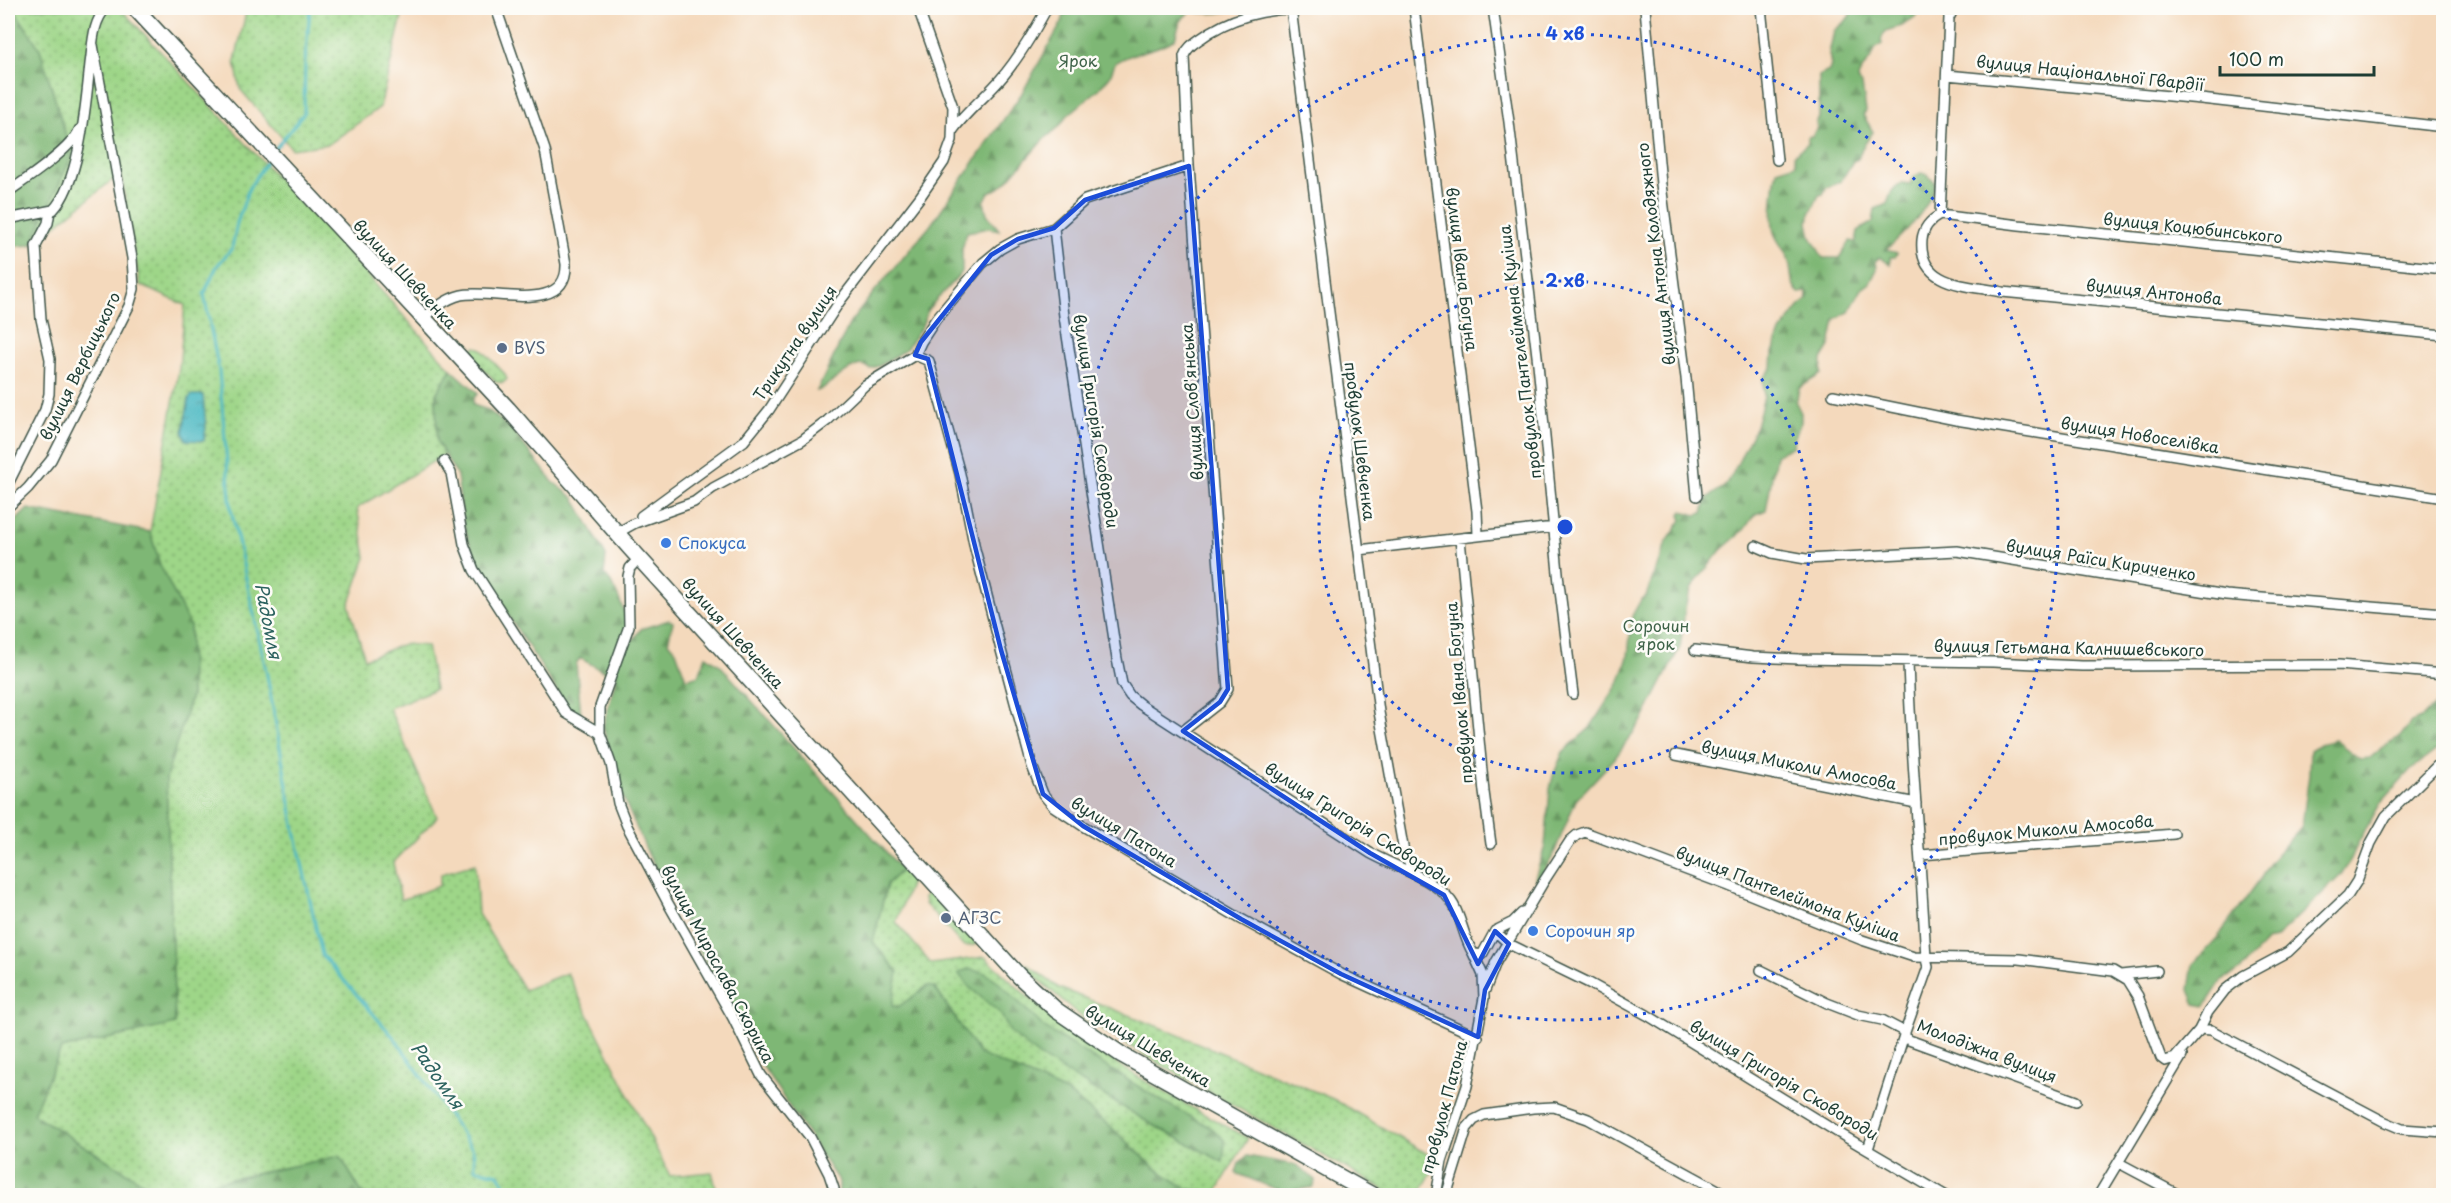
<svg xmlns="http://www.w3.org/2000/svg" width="2451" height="1203" font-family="'Playpen Sans',sans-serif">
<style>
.grass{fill:url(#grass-dots);stroke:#5e8a5e;stroke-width:1.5}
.forest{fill:url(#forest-firs);stroke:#4e7a54;stroke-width:1.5}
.water{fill:url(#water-ripples);stroke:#347a7b;stroke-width:1.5}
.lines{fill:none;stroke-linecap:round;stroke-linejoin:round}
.stream{stroke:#49b8c2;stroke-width:3}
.minor-casing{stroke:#3f5448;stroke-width:12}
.primary-casing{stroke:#3f5448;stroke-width:18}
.minor{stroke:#fff;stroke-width:9}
.primary{stroke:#fff;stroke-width:15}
.marked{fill:#1d4ed8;fill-opacity:0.2;stroke:#1d4ed8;stroke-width:4.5;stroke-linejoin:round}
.ring{fill:none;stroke:#1d4ed8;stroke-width:3;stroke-dasharray:3 6}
.service-dot{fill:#5c6f8a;stroke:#fdfcf7;stroke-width:2}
.shop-dot{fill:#3f7fe0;stroke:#fdfcf7;stroke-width:2}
.labels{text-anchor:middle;stroke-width:5;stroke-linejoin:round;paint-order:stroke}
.park-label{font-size:16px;fill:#3f6349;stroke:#fdfcf7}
.street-label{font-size:16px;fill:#1f3d34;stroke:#fdfcf7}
.service-label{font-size:16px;fill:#4e5e75;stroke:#fdfcf7;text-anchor:start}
.shop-label{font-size:16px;fill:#366cbe;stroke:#fdfcf7;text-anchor:start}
.water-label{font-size:18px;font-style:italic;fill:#2c625f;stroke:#fdfcf7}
.centre{fill:#1d4ed8;stroke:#fdfcf7;stroke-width:3}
.ring-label{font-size:18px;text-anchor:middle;font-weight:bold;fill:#1d4ed8;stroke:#fdfcf7;stroke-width:5;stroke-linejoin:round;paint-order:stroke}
</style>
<defs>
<pattern id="grass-dots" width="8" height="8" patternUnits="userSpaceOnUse" patternTransform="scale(1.5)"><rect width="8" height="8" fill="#9ed688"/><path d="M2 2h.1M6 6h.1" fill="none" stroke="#80af70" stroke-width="1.8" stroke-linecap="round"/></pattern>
<pattern id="forest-firs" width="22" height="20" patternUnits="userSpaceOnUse" patternTransform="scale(1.5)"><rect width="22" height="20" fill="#7eb774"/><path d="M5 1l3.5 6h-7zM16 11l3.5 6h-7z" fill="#679660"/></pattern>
<pattern id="water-ripples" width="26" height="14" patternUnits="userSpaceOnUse" patternTransform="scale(1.5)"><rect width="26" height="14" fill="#49b8c2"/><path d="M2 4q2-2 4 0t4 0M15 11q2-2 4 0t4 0" fill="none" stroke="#3c979e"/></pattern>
</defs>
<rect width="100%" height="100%" fill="#fdfcf7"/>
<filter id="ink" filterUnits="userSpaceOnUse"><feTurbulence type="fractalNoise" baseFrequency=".0167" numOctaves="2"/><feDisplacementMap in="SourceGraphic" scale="12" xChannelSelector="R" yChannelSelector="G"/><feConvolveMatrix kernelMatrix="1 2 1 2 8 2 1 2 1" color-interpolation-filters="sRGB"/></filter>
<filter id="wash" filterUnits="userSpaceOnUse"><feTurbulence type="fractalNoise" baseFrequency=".008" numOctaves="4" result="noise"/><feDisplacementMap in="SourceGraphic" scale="24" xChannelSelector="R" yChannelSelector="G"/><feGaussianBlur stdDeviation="1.35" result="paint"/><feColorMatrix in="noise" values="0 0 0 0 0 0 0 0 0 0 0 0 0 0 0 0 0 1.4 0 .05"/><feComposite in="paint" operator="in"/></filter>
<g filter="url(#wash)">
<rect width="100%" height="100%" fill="#f4d9bc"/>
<path class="grass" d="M13,8H120L352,258L451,369L436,394L437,441L444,455L357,508L366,557L349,605L365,659L404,644L427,646L435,689L389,708L437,817L393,863L401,900L439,886L441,874L475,864L478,914L524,990L567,973L670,1176L712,1172L718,1195H363L340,1156L161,1194L33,1114L61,1049L175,1024L166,778L191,696L190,626L160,565L150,532L179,369L185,305L140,285L121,173L31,245L72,156L40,49Z
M247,8H404L380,107L329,144L292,149L240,89L235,61Z
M475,347L480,348L504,373L507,379L503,383L496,382L472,357L470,353Z
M902,870L912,879L896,922L931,964L985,957C1012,982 1038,1008 1068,1030C1124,1072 1187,1105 1248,1138L1216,1193L1187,1189L1155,1168L1113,1129L1068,1093L979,1054L935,988L927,986L898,1007L892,1006L873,942L887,884Z
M928,892L935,894L976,936L975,945L965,946L961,944L925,904L924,897Z
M1027,964L1059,988L1164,1029L1333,1099L1438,1160L1419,1195H1394L1165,1067L1098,1027L1078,1014L1031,973Z"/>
<path class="forest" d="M8,8H13L40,49L72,156L31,245L8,247Z
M1066,8H1241C1225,13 1209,16 1192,11C1180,17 1178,27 1175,39C1155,52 1135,50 1115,63L1110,76L1099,89L1067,116L1059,127L1043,140L1008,180L999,188L989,192L984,202L987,214L999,230L989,228L967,232L962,249V272L928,309L922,326L906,349L881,365L870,369C855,355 834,385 817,391L850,323L874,292L930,226L1022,93L1062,22Z
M1860,8H1927L1902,26L1885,31L1881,40L1882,44L1875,49C1873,62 1859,67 1858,80L1862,85L1866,111L1863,115L1873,132L1862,148L1858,159L1853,161L1841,181L1826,188L1823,194L1819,195L1809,216L1808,223L1811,237L1823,258H1839L1850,241L1856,242L1858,231L1873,222L1875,209L1887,204L1892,191L1902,183L1910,184L1913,177L1921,173L1926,174L1935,182C1932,207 1904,234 1886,250L1897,253L1895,257H1890V264L1879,257L1876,261L1877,269L1870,283L1862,289L1849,312L1835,319L1830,346L1822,359L1821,374L1799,388L1796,403L1801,413V422L1794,437L1793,446L1776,455L1766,510L1754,515L1744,530L1721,550L1692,587L1686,603L1680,647L1643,719L1615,758L1576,800L1552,858L1537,882L1535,878L1545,846L1550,789L1553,776L1563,752L1590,728L1620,681L1628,657L1632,616L1641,600L1646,596L1666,543L1682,520L1680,515L1683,511L1696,515L1703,513L1707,498L1725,486L1731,477L1756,426L1764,397L1763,378L1772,368L1773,353L1780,332L1799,307L1808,299L1807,292L1799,293C1790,285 1792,273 1789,262C1786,251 1777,242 1774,232C1770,218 1774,184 1777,170L1796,164L1794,155L1807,144V137L1812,136L1817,128L1816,123L1819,118V76L1829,71L1831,65L1829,54L1834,31L1849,18L1851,10Z
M451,369L478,393L473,399V405L488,410L512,430L553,482L574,498L606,556L604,574C620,591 620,609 633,629L630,644L641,629L669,620L673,622L668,642L676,651L686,679L699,675L706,656L720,665L902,870L887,884L873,942L898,972L892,1006L898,1007L928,986L935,988L979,1054L1068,1093L1113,1129L1155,1168L1187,1189L1216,1193L1215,1195H839V1182L758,1059L649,856L622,795L603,727L617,674L605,672L580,658L576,664L581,714L568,708L477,567L463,522L457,476L437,441L436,394Z
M28,509L150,532L160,565L190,626L191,696L166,778L175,1024L61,1049L33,1114L161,1194L340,1156L363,1195H8V528Z
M2434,706L2435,726L2443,730V745L2412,769L2380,804L2358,843L2351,859L2340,876L2284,930L2275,938L2266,941L2241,970L2222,980L2205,1006L2195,1004L2189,990L2193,964L2218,937L2261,878L2269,863L2302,826L2309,775L2310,750L2320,744L2335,740L2360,759L2370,758L2387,744L2400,737L2411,722L2423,717Z
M968,969L985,973L995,979L1046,1029L1160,1100L1212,1128L1225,1141L1223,1162L1151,1124L1037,1055L1010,1032L1000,1013L970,988L958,973Z
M1247,1156L1296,1165L1315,1180L1314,1187L1283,1192L1236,1173L1239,1163Z"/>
<path class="water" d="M192,395H203L206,427L204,441L186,440L183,432L189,398Z"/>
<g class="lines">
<path class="stream" d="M274,150L304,113L305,61L310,10L315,8
M269,158L249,188L237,223L232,248L217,266L204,294L219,371L231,509L267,675L296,836L322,955L396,1040L473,1150L475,1169L499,1174L511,1196"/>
</g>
</g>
<g filter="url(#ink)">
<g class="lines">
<g class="minor-casing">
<path id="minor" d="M1291,8L1379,712L1404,852L1415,874
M1414,8L1477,511L1478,535
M1493,8L1509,122L1538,364L1559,583L1573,694
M1645,8L1661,184L1686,378L1697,496
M1761,8L1777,160
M1947,75L2201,99L2444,127
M953,130C966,112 983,99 998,82C1018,60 1033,34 1047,8
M8,192C25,180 72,149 79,130
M1940,215C1930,220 1923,229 1922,240C1918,288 1971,285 2002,292L2444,335
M1940,215L2019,225L2444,269
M1940,215L1949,18L1954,8
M8,219L53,210C80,183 86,102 90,64C93,44 92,23 106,8
M1054,228L1064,316L1117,659L1122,684L1130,696L1141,705L1370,853C1393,866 1435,879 1451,901C1461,914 1463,937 1473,953L1481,955L1483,953L1495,931L1509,944L1589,983L1647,1015L1837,1132L1946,1196
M422,320C434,309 445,299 461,295C491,288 568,316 566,264L545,150L496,8
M915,355L929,361L960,474L975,549L1001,650L1032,766L1043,794L1053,806L1083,826L1241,919L1341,974L1478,1037
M1833,395L1956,420L2444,498
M444,461L451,473L464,544L474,570L566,713L600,733L611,764L618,803L627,826L669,905L733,1018L761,1075L810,1137L829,1174L834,1189L833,1196
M8,484L45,410L49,394L50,359L41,319L36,246L48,223L50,211
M8,507L28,488L51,460L129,306L134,289L132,258L93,45
M641,516L744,441L769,410L840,301L920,197L944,162L952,140L953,107L918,8
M617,533L635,523L694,502L713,488L802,440L827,421L865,385L915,355L921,342L936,319L983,263L1000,249L1018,239L1054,228L1085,200L1189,166
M1460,539L1484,792L1491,844
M1756,546L1772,553L1806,559L1957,551L2226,595L2444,613
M1359,550L1554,527
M1695,650L1753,657L1799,659L1993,662L2082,666L2339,665L2444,674
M1183,731L1220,702L1228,689L1189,166L1184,56C1187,48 1193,44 1200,39C1230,17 1262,10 1299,8
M600,733V707L629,626L628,576L630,568L639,558
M1676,755L1916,803
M1921,855L2174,834
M1495,931L1513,922L1522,913
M1761,970L1827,1003L1858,1015L1882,1020L1905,1032V1036L1909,1040L2076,1101
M2121,975L2157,971
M1485,990L1496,962L1544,881L1570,841L1577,835L1585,832L1729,886L1862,940L1914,957L2019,959L2113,971L2128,980L2138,996L2161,1058L2165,1061L2175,1058L2200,1029L2211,1030L2383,1121L2402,1129L2444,1132
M2198,1032L2208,1012L2225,990L2243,976L2288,952L2348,895L2357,881L2371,843L2386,816L2444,759
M1868,1149L1905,1032L1928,967L1926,959C1921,859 1911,760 1908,661
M2119,1163L2181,1196
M1436,1196L1442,1161L1467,1086L1484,998L1483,975L1473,953
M1446,1196L1467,1128L1474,1120L1484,1115L1533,1108L1554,1107L1588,1119L1729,1196
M2098,1196L2182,1056"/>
</g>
<g class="primary-casing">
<path id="primary" d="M135,8L508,409L630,548L1019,976L1056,1010L1122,1055L1374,1196"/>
</g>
<use href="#minor" class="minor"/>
<use href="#primary" class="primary"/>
</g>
</g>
<path class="marked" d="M1189,166L1228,689L1220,702L1183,731L1370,853L1444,895L1478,964L1495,931L1509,944L1485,990L1478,1037L1341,974L1241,919L1083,826L1043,794L1001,650L928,359L915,355L921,342L991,255L1018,239L1054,228L1085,200Z"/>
<g class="ring">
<circle cx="1565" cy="527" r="246"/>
<circle cx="1565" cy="527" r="493"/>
</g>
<g class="service-dot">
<circle cx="502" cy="348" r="6"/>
<circle cx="946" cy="918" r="6"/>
</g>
<g class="shop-dot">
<circle cx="666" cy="543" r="6"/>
<circle cx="1533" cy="931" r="6"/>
</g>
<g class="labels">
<g class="park-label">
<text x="1078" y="67">Ярок</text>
<text x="1656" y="632">Сорочин<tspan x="1656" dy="18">ярок</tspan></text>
</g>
<g class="street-label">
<text transform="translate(2090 73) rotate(6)" y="6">вулиця Національної Гвардії</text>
<text transform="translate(2193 228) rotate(6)" y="6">вулиця Коцюбинського</text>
<text transform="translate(1656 254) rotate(-97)" y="6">вулиця Антона Колодяжного</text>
<text transform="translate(1462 269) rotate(83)" y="6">вулиця Івана Богуна</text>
<text transform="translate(405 274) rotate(47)" y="6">вулиця Шевченка</text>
<text transform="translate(2154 292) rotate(6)" y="6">вулиця Антонова</text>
<text transform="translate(795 343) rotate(-56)" y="6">Трикутна вулиця</text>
<text transform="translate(1520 352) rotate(-97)" y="6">провулок Пантелеймона Куліша</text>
<text transform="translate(80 366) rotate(-64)" y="6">вулиця Вербицького</text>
<text transform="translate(1192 402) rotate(-94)" y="6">вулиця Слов'янська</text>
<text transform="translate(1096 421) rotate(81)" y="6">вулиця Григорія Сковороди</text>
<text transform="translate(2140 435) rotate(9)" y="6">вулиця Новоселівка</text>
<text transform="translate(1360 441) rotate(83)" y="6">провулок Шевченка</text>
<text transform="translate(2101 560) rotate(9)" y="6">вулиця Раїси Кириченко</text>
<text transform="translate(733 633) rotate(48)" y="6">вулиця Шевченка</text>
<text transform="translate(2069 648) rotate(1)" y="6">вулиця Гетьмана Калнишевського</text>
<text transform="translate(1459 693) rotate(-95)" y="6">провулок Івана Богуна</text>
<text transform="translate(1799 765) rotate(11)" y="6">вулиця Миколи Амосова</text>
<text transform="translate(1358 824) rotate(32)" y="6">вулиця Григорія Сковороди</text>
<text transform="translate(2046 830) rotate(-5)" y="6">провулок Миколи Амосова</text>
<text transform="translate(1124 832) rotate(31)" y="6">вулиця Патона</text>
<text transform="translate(1788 894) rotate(21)" y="6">вулиця Пантелеймона Куліша</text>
<text transform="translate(718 964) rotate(62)" y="6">вулиця Мирослава Скорика</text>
<text transform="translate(1148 1046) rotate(31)" y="6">вулиця Шевченка</text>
<text transform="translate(1987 1051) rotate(21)" y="6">Молодіжна вулиця</text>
<text transform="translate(1784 1080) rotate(31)" y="6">вулиця Григорія Сковороди</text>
<text transform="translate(1444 1107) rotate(-75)" y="6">провулок Патона</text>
</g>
<g class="service-label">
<text x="514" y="354">BVS</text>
<text x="958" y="924">АГЗС</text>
</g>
<g class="shop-label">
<text x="678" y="549">Спокуса</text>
<text x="1545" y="937">Сорочин яр</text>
</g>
<g class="water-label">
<text transform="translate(268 621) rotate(79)" y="6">Радомля</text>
<text transform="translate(437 1076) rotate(55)" y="6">Радомля</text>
</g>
</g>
<circle cx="1565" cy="527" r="9" class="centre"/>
<g class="ring-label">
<text x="1565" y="40">4 хв</text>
<text x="1565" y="287">2 хв</text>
</g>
<rect width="2451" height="1203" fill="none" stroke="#fdfcf7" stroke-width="30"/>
<path d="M2220 66v9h154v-9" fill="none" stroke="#1f3d34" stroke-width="3"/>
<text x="2229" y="66" font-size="18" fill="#1f3d34" stroke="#fdfcf7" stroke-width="4.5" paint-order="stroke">100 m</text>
</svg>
